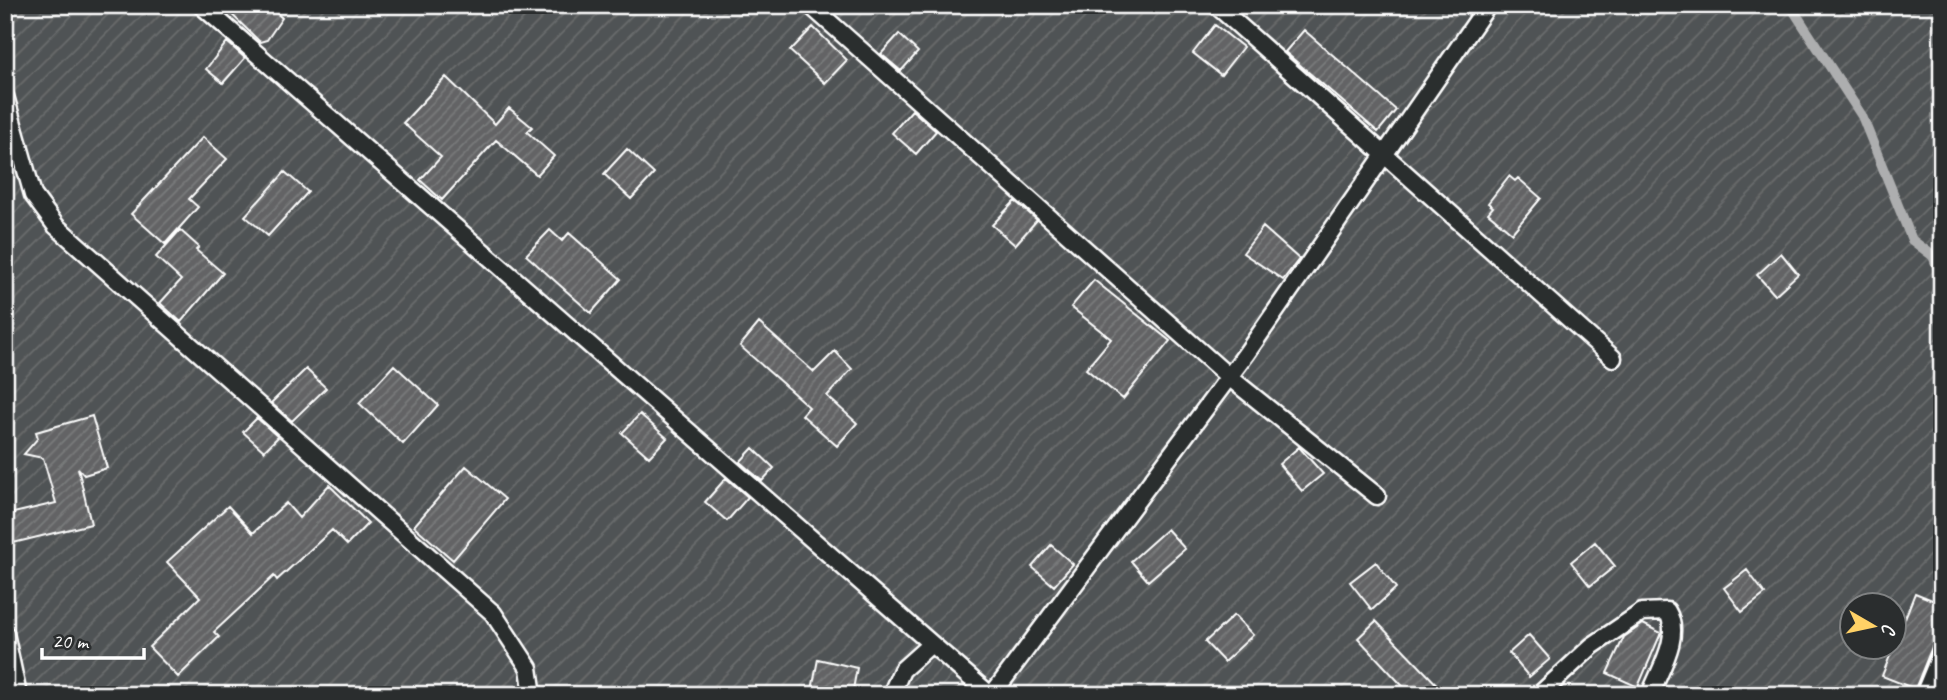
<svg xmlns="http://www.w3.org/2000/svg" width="1947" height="700" font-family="Caveat,sans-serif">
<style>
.garden{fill:url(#garden-furrows);stroke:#a8a9aa;stroke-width:2;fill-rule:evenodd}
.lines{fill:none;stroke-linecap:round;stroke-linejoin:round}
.stream{stroke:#adaeaf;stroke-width:10}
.building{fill:url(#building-hatch);stroke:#fff;stroke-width:2}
.service-casing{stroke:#fff;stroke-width:21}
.service{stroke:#2a2d2e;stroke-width:16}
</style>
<defs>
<pattern id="garden-furrows" width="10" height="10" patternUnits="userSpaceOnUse" patternTransform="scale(1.75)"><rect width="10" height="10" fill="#505354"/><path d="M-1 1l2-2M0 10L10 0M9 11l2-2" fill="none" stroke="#6a6d6e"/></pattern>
<pattern id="building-hatch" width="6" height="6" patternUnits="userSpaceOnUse" patternTransform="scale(1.75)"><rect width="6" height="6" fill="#636465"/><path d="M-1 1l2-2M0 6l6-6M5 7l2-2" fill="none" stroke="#7a7b7c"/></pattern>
</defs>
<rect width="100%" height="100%" fill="#373a3b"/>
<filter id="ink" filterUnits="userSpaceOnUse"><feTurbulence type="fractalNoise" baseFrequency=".0143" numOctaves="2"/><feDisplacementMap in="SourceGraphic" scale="14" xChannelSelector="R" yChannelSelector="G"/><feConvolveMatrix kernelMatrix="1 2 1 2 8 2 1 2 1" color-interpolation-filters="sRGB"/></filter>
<g filter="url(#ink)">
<path class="garden" d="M5,5H1942V695H18L5,609ZM1853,606H1895V648H1853Z"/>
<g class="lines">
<path class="stream" d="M1790,5L1862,116L1912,240L1933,256L1942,279"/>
</g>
<path class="building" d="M222,5H268L282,18L267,40L260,42Z
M1215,25L1243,47L1221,75L1193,53Z
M813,27L847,60L825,83L790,51Z
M1304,30L1396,110L1378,132L1285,52Z
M899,34L918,52L901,71L881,54Z
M227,42L245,58L223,83L206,69Z
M446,77L495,124L509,108L532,127L527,132L554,156L537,175L496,140L442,200L420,180L441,157L403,123Z
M912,110L936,131L916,154L892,133Z
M203,137L227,159L189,199L198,207L165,244L131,214Z
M627,149L654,174L631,199L604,174Z
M285,172L308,192L268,236L245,216Z
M1509,176L1515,181L1518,178L1541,198L1512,233L1488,213L1493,207L1488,203Z
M1015,201L1037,220L1015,245L992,225Z
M1263,227L1299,259L1283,280L1243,253Z
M180,230L199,247L196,250L223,273L181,322L160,303L181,280L156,257Z
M550,230L562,241L569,233L621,279L591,313L526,255Z
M1781,253L1798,274L1775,295L1757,275Z
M1094,280L1170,341L1123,399L1086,369L1111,339L1071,307Z
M759,323L814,372L835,351L852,369L827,396L857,423L837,446L802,415L809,407L740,346Z
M394,365L438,405L403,444L359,403Z
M306,369L326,388L292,421L271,403Z
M640,414L667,438L649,457L622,433Z
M92,416L107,468L84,475L78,468L91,524L5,545V515L56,503L43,458L24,454L38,438L36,432Z
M257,418L278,437L264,451L243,432Z
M1299,447L1323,474L1302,491L1279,464Z
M753,448L774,468L762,481L740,462Z
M466,466L505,499L453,560L414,526Z
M726,478L748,497L727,521L705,502Z
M329,485L368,523L347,545L332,530L277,580L274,576L214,632L219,637L178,677L149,647L200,597L167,562L228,506L253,533L286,503L299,518Z
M1167,529L1185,549L1148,581L1131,561Z
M1595,542L1615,566L1590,586L1571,562Z
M1051,545L1073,564L1054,586L1032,567Z
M1376,562L1396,588L1372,610L1350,582Z
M1747,570L1765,594L1742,612L1724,588Z
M1915,593L1942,604V641L1932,647L1915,689L1882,676Z
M1234,615L1253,635L1224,662L1205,642Z
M1376,621L1447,695H1411L1358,638Z
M1643,624L1661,633L1638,687L1607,673L1624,637Z
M1529,635L1550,659L1529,677L1509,653Z
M818,659L857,668L852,695H811Z"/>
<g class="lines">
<g class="service-casing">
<path id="service" d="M201,5L990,695
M810,5L1229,377L1377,496
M1216,5L1613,358
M5,96L33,195L56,226L493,613L529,668L533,695
M5,633L18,695
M891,695L902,670L931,644
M992,695L1246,354L1488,5
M1539,695L1592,646L1642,612L1667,611C1682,636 1660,669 1650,695
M1924,695L1942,651"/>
</g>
<use href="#service" class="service"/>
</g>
</g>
<rect width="1947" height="700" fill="none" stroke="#2a2d2e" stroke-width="28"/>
<rect x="14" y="14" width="1919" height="672" fill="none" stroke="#fff" stroke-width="2.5" filter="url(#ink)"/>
<g transform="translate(1873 626) rotate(99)"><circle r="33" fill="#2a2d2e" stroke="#7f8182" stroke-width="2"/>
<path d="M0-5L12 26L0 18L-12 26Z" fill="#ffd166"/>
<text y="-10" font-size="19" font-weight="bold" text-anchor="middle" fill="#ffffff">С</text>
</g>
<path d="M42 648v10h102v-10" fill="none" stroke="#ffffff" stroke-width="3.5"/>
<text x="52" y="648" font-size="21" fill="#ffffff" stroke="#2a2d2e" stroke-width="5" paint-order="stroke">20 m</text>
</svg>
